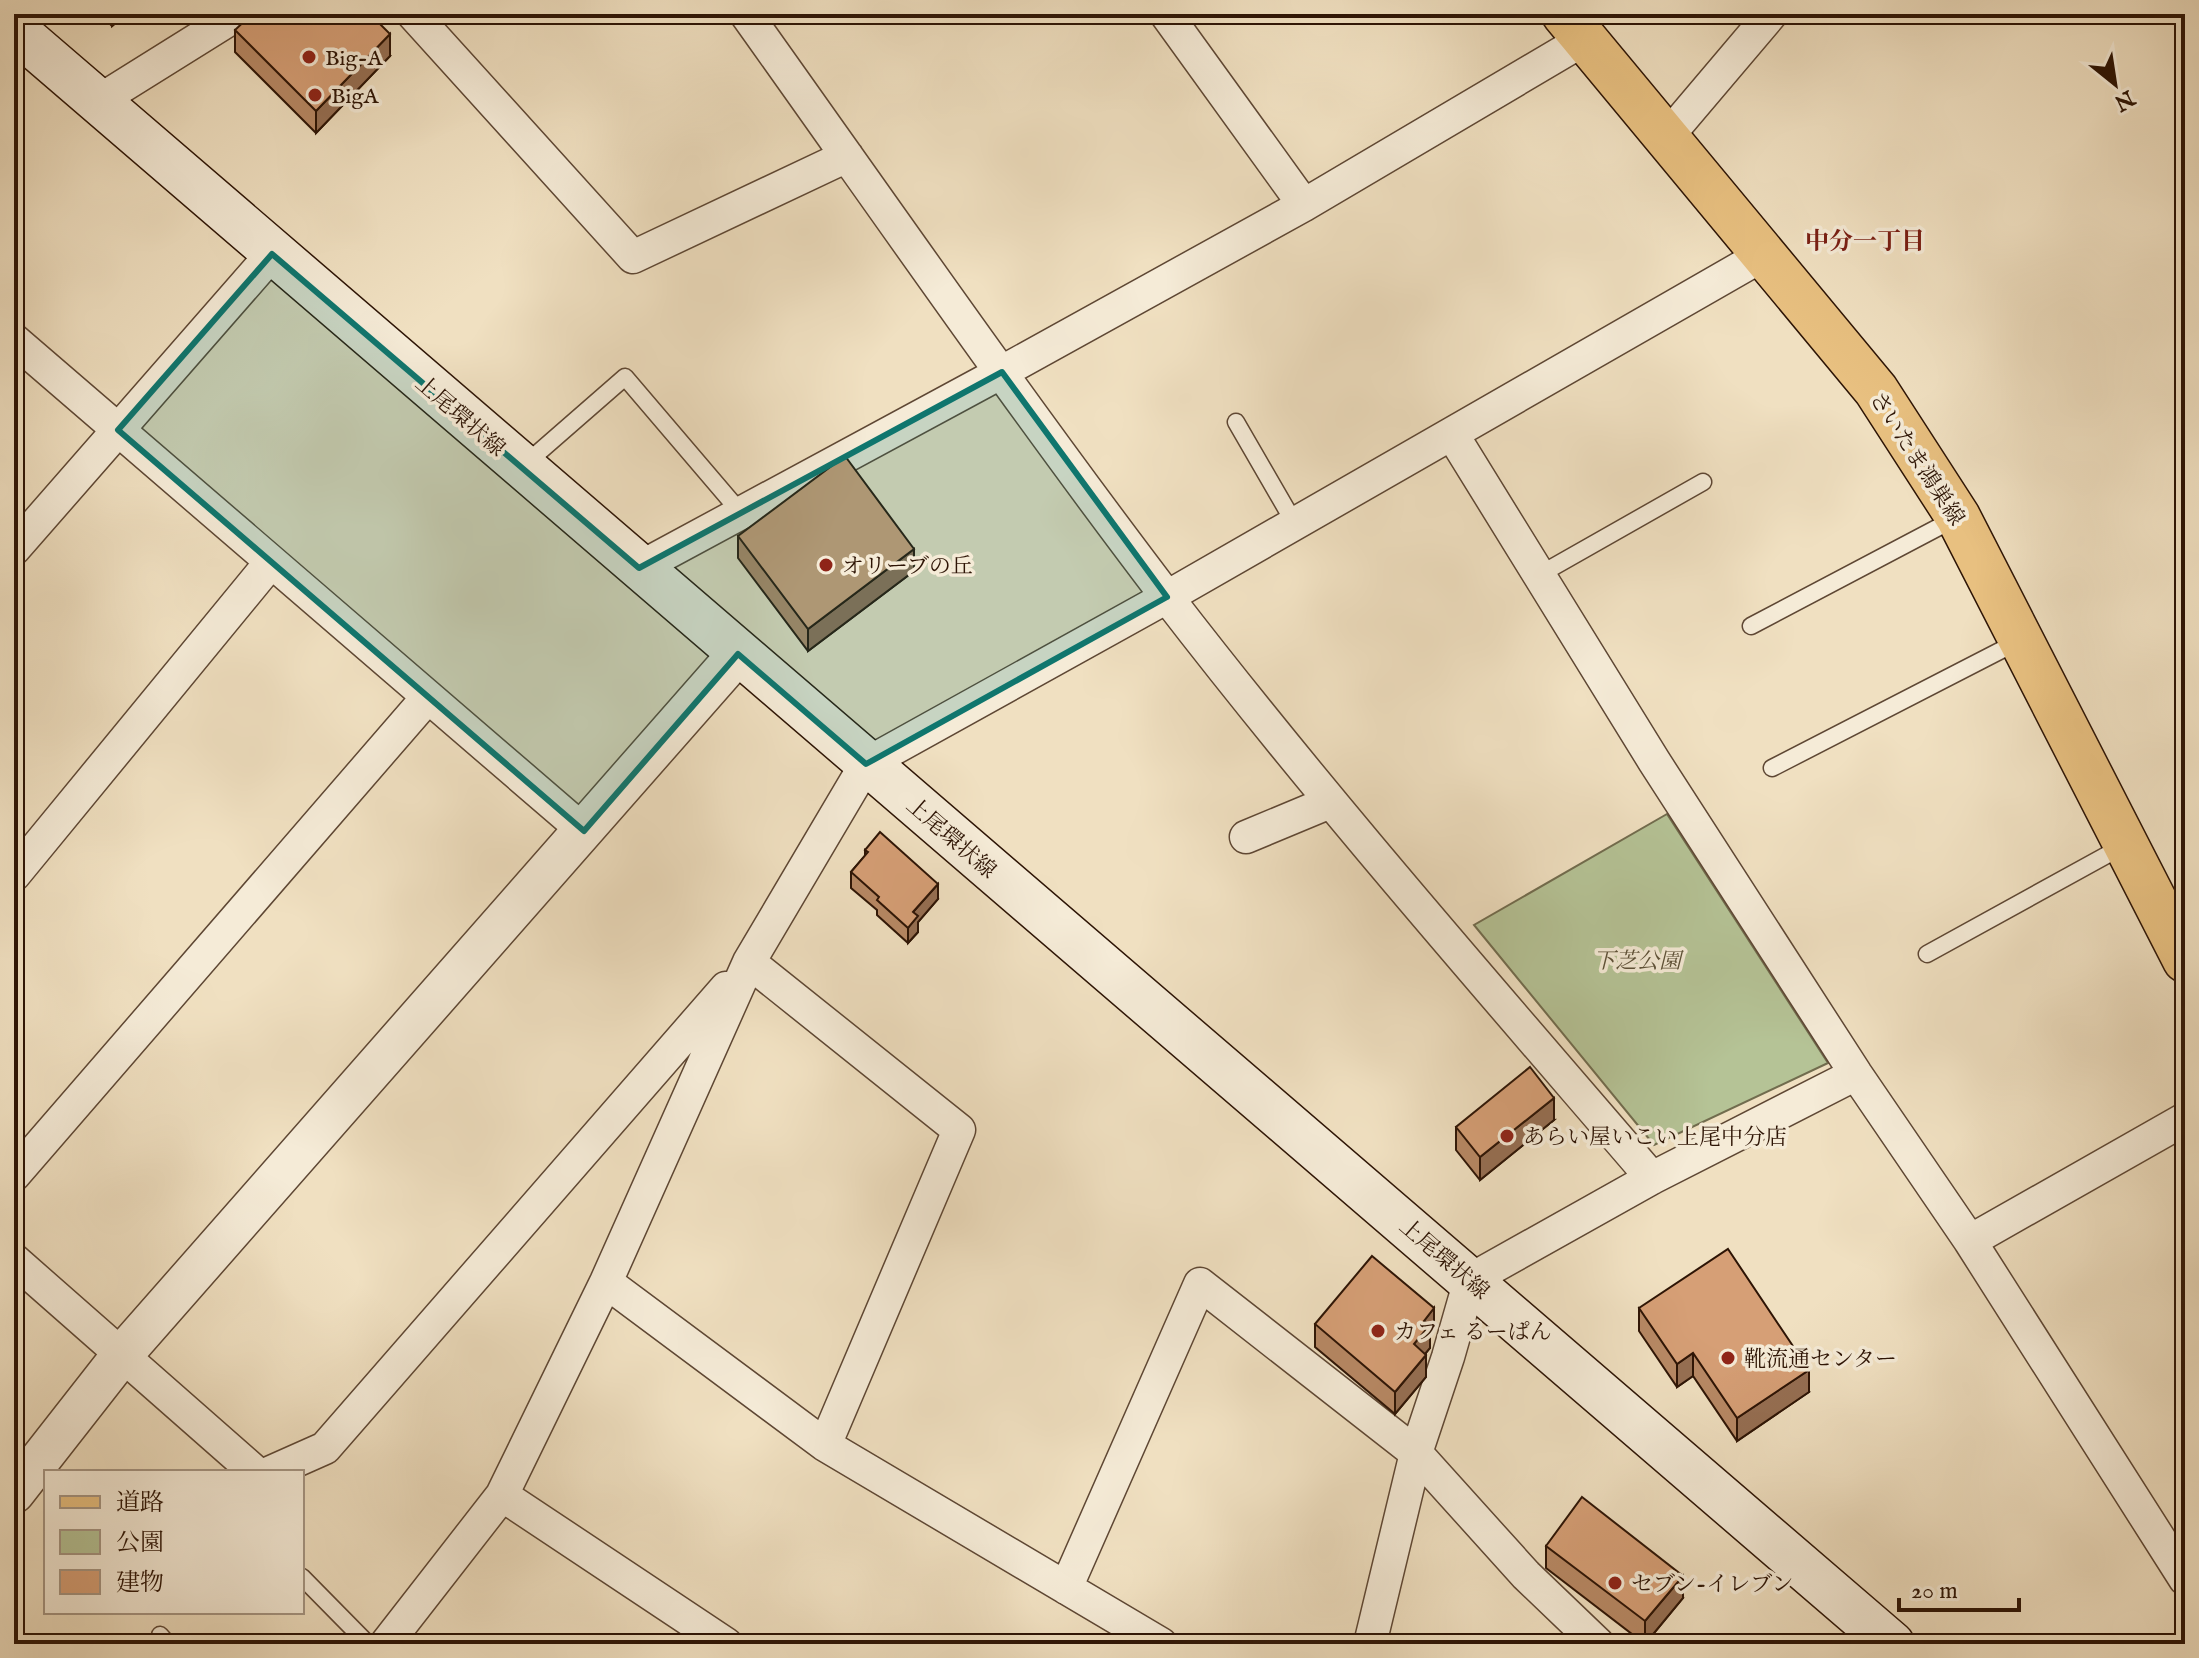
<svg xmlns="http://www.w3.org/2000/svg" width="2199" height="1658" font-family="'IM FELL English','Noto Serif JP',serif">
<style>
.green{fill:#b5c396;stroke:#716c4e;stroke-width:2}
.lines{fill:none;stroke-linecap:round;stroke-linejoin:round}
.service-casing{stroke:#5e4734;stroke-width:19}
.minor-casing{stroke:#5e4734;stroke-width:35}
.tertiary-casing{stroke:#5e4734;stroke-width:43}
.secondary-casing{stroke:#2d1405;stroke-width:47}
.primary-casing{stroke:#2d1405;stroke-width:47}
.service{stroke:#f5ebd7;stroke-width:16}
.minor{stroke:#f5ebd7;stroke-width:32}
.tertiary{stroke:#f5ebd7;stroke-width:40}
.secondary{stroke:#f5ebd7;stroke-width:44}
.primary{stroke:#e8c080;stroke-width:44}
.wall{fill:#b88965;stroke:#2d1405;stroke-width:2}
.shaded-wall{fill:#966f53;stroke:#2d1405;stroke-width:2}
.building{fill:#d69f76;stroke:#2d1405;stroke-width:2}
.marked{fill:#0f766e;fill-opacity:0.2;stroke:#0f766e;stroke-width:6;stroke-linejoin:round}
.poi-dot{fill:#8f2418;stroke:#f5ebd7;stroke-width:3}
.labels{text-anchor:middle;stroke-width:7;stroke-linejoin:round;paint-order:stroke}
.poi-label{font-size:22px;fill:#2d1405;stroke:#f5ebd7;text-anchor:start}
.street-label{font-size:22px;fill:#2d1405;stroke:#f5ebd7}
.park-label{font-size:22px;font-style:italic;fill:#5d5138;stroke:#f5ebd7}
.neighbourhood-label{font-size:24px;font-weight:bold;fill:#7a1f14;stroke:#f5ebd7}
</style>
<rect width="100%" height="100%" fill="#f0e0c1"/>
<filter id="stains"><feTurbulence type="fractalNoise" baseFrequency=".0025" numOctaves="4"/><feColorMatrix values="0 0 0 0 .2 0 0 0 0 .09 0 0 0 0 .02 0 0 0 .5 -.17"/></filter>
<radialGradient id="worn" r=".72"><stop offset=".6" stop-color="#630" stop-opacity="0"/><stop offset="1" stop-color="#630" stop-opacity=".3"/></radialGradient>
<path class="green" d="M1667,814L1828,1063L1654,1145L1474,925Z"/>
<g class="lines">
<g class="service-casing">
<path id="service" d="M1236,422L1295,524
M523,466L625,377L741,513
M1539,575L1703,482
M1751,626L1956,518
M1772,768L2021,640
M1927,954L2125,845
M302,1577L368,1644
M160,1635L168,1644"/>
</g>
<g class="minor-casing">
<path id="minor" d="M413,14L633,257L847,156
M746,14C885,209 1022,407 1167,597C1321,797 1488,987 1652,1178
M1166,14L1304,205
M97,102L238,14
M1666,138L1771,14
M14,340L584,831
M1452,434L1654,761L1856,1074L1970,1241L2185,1579
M14,549L272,254
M639,568L1002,372L1304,205L1585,39
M1246,837L1330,802
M14,875L271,562
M749,962L959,1130L825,1445
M14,1175L428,697
M1970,1241L2185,1119
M14,1260L255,1472
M606,1282L825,1445L1161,1644
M271,1472L325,1448L726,988
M502,1495L726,1644
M1066,1588L1200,1284L1416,1453L1526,1575L1598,1644
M386,1644L502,1495L606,1282L749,962L866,764L1167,597L1763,255
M1370,1644L1416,1453L1448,1357L1470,1280L1652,1178L1856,1074"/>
</g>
<g class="tertiary-casing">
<path id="tertiary" d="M14,1493L122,1355L738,654"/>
</g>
<g class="secondary-casing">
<path id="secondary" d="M14,29L1892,1644"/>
</g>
<g class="primary-casing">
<path id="primary" d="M1564,14L1876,390L1958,517L2185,960"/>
</g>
<use href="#service" class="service"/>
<use href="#minor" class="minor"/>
<use href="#tertiary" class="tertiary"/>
<use href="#secondary" class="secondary"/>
<use href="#primary" class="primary"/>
</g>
<path class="wall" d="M101,14H126L112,26Z
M235,30L390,56L316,133L235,52Z
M738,536L914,571L808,651L738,558Z
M865,850L938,899L918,922V932L908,943L877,915V910L851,888V872L865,856Z
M1554,1120L1480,1180L1456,1150V1127Z
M1639,1308L1809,1392L1737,1441L1693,1376L1677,1387L1639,1331Z
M1315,1324L1434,1331L1430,1336V1348L1425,1354L1426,1377L1395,1414L1315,1347Z
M1546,1546L1683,1598L1645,1644L1546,1568Z"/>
<path class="shaded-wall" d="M112,14H126L112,26Z
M390,34V56L316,133V111Z
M914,549V571L808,651V629Z
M938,884V899L918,922V932L908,943V928L913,912Z
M1554,1098V1120L1480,1180V1157Z
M1434,1308V1331L1430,1336V1348L1414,1367V1344L1424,1321Z
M1693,1353V1376L1677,1387V1364Z
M1426,1355V1377L1395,1414V1392Z
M1809,1370V1392L1737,1441V1418Z
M1683,1576V1598L1645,1644V1621Z"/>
<path class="building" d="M252,14H370L390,34L316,111L235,30Z
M845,456L914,549L808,629L738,536Z
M880,832L938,884L913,912L918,916L908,928L877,900L879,897L851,872L868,852L865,850Z
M1530,1067L1554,1098L1480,1157L1456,1127Z
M1728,1249L1809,1370L1737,1418L1693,1353L1677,1364L1639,1308Z
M1372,1256L1434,1308L1424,1321L1430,1325L1414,1344L1426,1355L1395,1392L1315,1324Z
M1582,1497L1683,1576L1645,1621L1546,1546Z"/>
<path class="marked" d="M272,254L639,568L1002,372L1167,597L866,764L738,654L584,831L118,430Z"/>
<g class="poi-dot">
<circle cx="309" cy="57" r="8"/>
<circle cx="315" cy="95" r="8"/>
<circle cx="826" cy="565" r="8"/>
<circle cx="1507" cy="1136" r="8"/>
<circle cx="1378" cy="1331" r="8"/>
<circle cx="1728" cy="1358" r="8"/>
<circle cx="1615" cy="1583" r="8"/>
</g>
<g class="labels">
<g class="poi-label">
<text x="325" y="65">Big-A</text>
<text x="331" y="103">BigA</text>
<text x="842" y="573">オリーブの丘</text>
<text x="1523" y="1144">あらい屋いこい上尾中分店</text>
<text x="1394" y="1339">カフェ るーぱん</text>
<text x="1744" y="1366">靴流通センター</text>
<text x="1631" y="1591">セブン-イレブン</text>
</g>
<g class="street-label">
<text transform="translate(461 415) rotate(41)" y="8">上尾環状線</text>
<text transform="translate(1918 458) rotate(57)" y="8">さいたま鴻巣線</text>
<text transform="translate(952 837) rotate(41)" y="8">上尾環状線</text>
<text transform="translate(1445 1258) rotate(41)" y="8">上尾環状線</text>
</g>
<g class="park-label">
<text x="1637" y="968">下芝公園</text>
</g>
<g class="neighbourhood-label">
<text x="1865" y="249">中分一丁目</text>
</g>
</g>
<rect width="2199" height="1658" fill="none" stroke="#f0e0c1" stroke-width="48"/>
<rect x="16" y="16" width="2167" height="1626" fill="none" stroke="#2d1405" stroke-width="4"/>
<rect x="24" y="24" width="2151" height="1610" fill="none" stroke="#2d1405" stroke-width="2"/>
<rect x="44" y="1470" width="260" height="144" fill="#f5ebd7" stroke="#a59583" stroke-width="2"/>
<rect x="60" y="1496" width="40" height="12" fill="#e8c080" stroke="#a59583" stroke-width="2"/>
<text x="116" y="1510" font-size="24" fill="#2d1405">道路</text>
<rect x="60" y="1530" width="40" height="24" fill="#b5c396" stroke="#a59583" stroke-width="2"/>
<text x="116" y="1550" font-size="24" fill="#2d1405">公園</text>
<rect x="60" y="1570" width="40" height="24" fill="#d69f76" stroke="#a59583" stroke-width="2"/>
<text x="116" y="1590" font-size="24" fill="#2d1405">建物</text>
<g transform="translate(2115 84) rotate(150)" stroke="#f5ebd7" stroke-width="6" paint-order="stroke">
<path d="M0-6L14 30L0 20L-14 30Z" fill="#2d1405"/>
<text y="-12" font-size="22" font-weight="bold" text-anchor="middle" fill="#2d1405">N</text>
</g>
<path d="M1899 1598v12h120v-12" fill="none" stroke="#2d1405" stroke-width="4"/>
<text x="1911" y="1598" font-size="24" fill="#2d1405" stroke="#f5ebd7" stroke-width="6" paint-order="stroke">20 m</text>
<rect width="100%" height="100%" filter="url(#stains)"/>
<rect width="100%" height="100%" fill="url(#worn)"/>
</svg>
